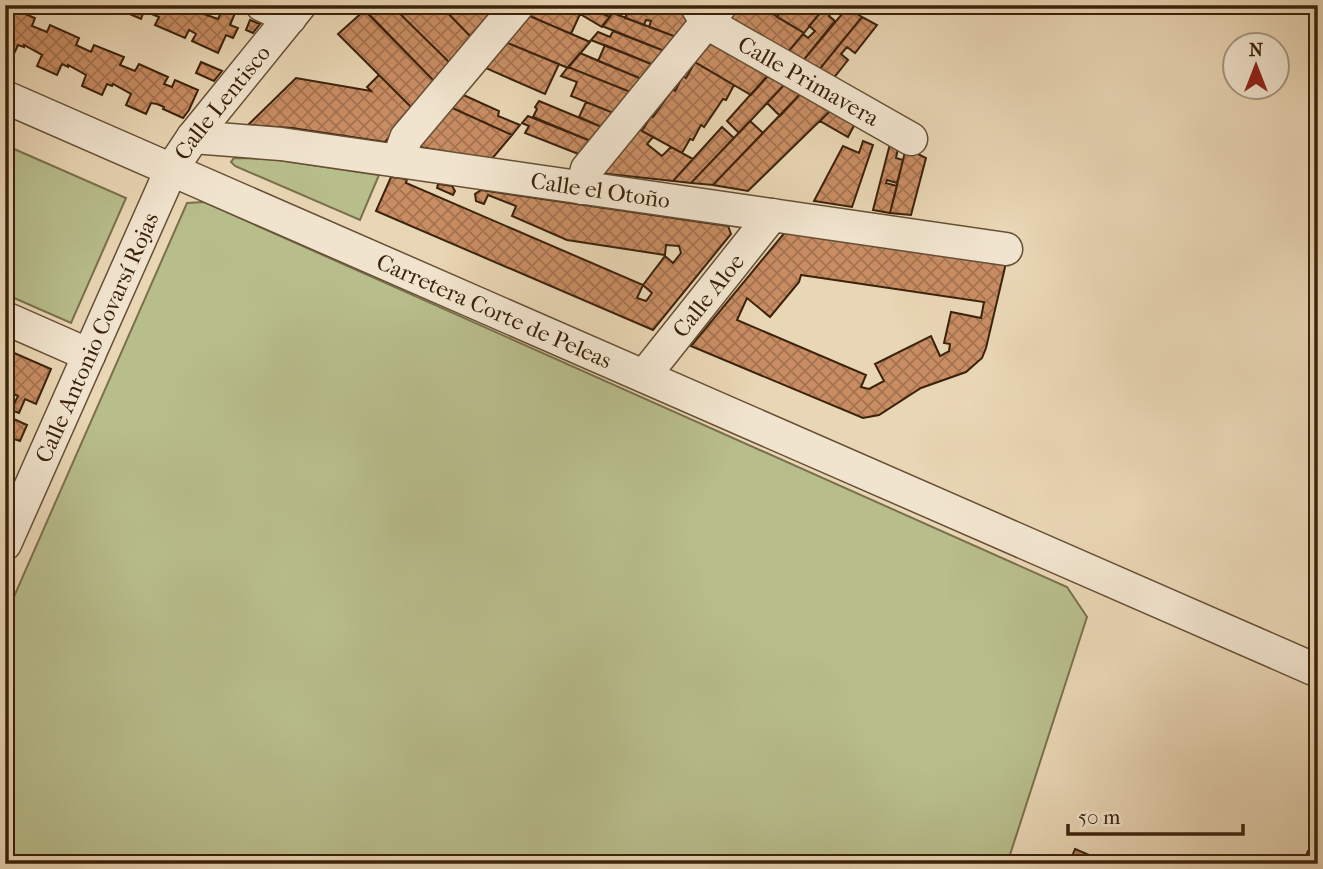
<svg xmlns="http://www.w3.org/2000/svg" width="1323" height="869" font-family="'IM FELL French Canon',serif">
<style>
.green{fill:#b8bd8c;stroke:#7a704c;stroke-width:2}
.building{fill:url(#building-cross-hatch);stroke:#3b220b;stroke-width:2;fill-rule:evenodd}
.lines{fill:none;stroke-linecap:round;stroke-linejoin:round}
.minor-casing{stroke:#664f35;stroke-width:35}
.minor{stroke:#f1e4ce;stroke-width:32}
.labels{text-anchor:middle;stroke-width:5;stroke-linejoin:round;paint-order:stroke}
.street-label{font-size:23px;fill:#3b220b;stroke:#f1e4ce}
</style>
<defs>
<pattern id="building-cross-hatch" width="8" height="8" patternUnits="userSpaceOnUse" patternTransform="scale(1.75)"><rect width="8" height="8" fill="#c98d63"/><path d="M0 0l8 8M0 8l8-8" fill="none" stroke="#a47350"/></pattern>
</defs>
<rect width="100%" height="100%" fill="#e9d6b4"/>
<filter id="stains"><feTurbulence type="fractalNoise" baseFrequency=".00286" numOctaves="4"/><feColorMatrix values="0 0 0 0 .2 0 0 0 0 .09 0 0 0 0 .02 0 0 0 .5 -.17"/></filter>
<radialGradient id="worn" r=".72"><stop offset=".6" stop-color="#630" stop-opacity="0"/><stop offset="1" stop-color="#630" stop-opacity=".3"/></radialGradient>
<path class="green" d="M5,145L126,198L71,323L5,294Z
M234,158L271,159L379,175L360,220L235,166L231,162Z
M204,202L1067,587L1087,617L1007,864H5V617L187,203Z"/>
<path class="building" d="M194,5L192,8L198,12L218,19L223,8L235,13L230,25L238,28L233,38L226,35L218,53L192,41L196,34L189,30L185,38L155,25L159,17L144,11L141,19L111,6Z
M359,5H391L450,63L435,82Z
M403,5H440L472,38L450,63L398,12Z
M440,5H491L496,10L472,38Z
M533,5H582L610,17L602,27L580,14L571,34L525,14Z
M631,5H678L690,24L679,38L649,27L651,21L646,20L644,25L625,18Z
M736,5H758L804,33L787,53L726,18Z
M758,5H820L824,8L804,33L777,17L780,13L774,9L772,13Z
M827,5H837L829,16L835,21L802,62L787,53L803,34L808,38L815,31L809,26Z
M6,6L35,18L32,26L47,32L50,25L79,38L76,45L91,52L94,45L124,57L120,65L135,71L139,64L168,77L164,84L172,87L175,80L198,90L189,110L183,118L163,109L164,107L157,104L151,103L146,114L126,105L131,94L113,84L112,86L107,84L102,95L82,86L86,75L68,65V67L62,64L57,75L37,66L42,55L24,45V47L18,45L13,56L5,52Z
M847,8L862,17L818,71L802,62Z
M365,10L435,82L413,109L338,34Z
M613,13L679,38L667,52L602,26Z
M525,14L590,42L568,68L503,41Z
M862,17L877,25L855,53L847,47L841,54L848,60L833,79L818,71Z
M250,20L260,24L253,33L246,30Z
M613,31L667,52L656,66L591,40L598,32L610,37Z
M503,41L559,64L545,94L481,66Z
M705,41L738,58L768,76L751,95L691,60Z
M605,45L656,66L644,80L598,61Z
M580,53L644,80L633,93L568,67Z
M201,62L222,71L214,81L196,73Z
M695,62L734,85L726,100L723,99L704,127L701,125L693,140L690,139L682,153L642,131L651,116L653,117L673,89L675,91L683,76L686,78Z
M568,67L633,93L616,114L571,96L577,82L561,76Z
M769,74L786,83L739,133L727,121Z
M379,75L413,109L385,142L292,128L248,125L296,78L371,91L367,87Z
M786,83L802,92L780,116L767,103Z
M802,92L833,108L748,191L713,185Z
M459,93L499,111L498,116L520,125L512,135L448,106Z
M539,101L604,128L593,142L533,117L537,109L535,107Z
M586,102L616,114L604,128L579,117Z
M448,106L512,135L491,160L420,147L424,136Z
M833,108L857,120L848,137L820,121Z
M528,116L593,142L581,155L525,133L529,126L522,123Z
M750,121L763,133L713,185L691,183Z
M635,127L653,137L647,144L662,156L671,147L693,159L673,181L599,173Z
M722,127L734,138L691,183L673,181Z
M891,140L899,144L896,158L903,160L897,183L887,180L886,183L897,186L890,213L873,210Z
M863,141L873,145L852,207L814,201L843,146L859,153Z
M906,148L926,158L911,215L890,213Z
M391,177L407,179L406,183L643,285L637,298L646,301L652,293L643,285L665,256L673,263L681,253L679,246L666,245L665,255L567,240L512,216L516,206L488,195L484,204L476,201L475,194L481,190L728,226L731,234L653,330L376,211Z
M438,184L452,186L455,191L453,195L437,188Z
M786,231L1006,263L986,348L982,358L966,372L921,388L879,415L863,418L691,346ZM801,275L984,302L981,318L951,312L944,343L950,344L949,351L940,356L931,336L875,364L884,381L869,389L861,387L866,375L737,320L747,298L770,317L799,282Z
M5,349L51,369L36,404L25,399L19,413L11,410L18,396L5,390Z
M5,415L27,425L20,441L5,436Z
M1075,849L1110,864H1069Z
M1308,851L1318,856V864H1302Z"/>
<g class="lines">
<g class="minor-casing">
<g id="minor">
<path d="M262,5L290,18"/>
<path id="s1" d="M696,5L707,23L911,139"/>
<path id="s2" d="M5,97L1318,671"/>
<path id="s3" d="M193,137L281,144L1006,249"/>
<path d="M398,161L406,138L518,5"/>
<path d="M582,188L587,169L720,6"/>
<path d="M5,318L89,355"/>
<path id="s4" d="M644,376L772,215"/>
<path id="s5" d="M5,544L171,170L193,137L300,5"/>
</g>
</g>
<use href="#minor" class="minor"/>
</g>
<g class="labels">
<g class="street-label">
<text dy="8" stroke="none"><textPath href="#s1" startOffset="138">Calle Primavera</textPath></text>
<text dy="8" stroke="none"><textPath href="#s5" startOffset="494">Calle Lentisco</textPath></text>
<text dy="8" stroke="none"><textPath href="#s3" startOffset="411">Calle el Otoño</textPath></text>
<text dy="8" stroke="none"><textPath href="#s4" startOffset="103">Calle Aloe</textPath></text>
<text dy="8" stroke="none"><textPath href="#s2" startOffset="534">Carretera Corte de Peleas</textPath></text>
<text dy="8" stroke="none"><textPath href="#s5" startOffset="226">Calle Antonio Covarsí Rojas</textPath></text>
</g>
</g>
<rect width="1323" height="869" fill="none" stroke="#e9d6b4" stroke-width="28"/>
<rect x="7" y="7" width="1309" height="855" fill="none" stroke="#3b220b" stroke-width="3.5"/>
<rect x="14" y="14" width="1295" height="841" fill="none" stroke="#3b220b" stroke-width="2"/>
<g transform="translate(1256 66)"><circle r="33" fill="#f1e4ce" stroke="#a89680" stroke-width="2"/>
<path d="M0-5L12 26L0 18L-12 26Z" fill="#8f2418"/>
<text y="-10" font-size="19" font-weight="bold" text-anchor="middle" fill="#3b220b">N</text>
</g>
<path d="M1068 824v10h175v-10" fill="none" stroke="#3b220b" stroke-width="3.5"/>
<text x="1078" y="824" font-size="21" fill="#3b220b" stroke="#f1e4ce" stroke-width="5" paint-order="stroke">50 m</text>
<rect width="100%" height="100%" filter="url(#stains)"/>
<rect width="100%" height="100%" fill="url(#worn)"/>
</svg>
